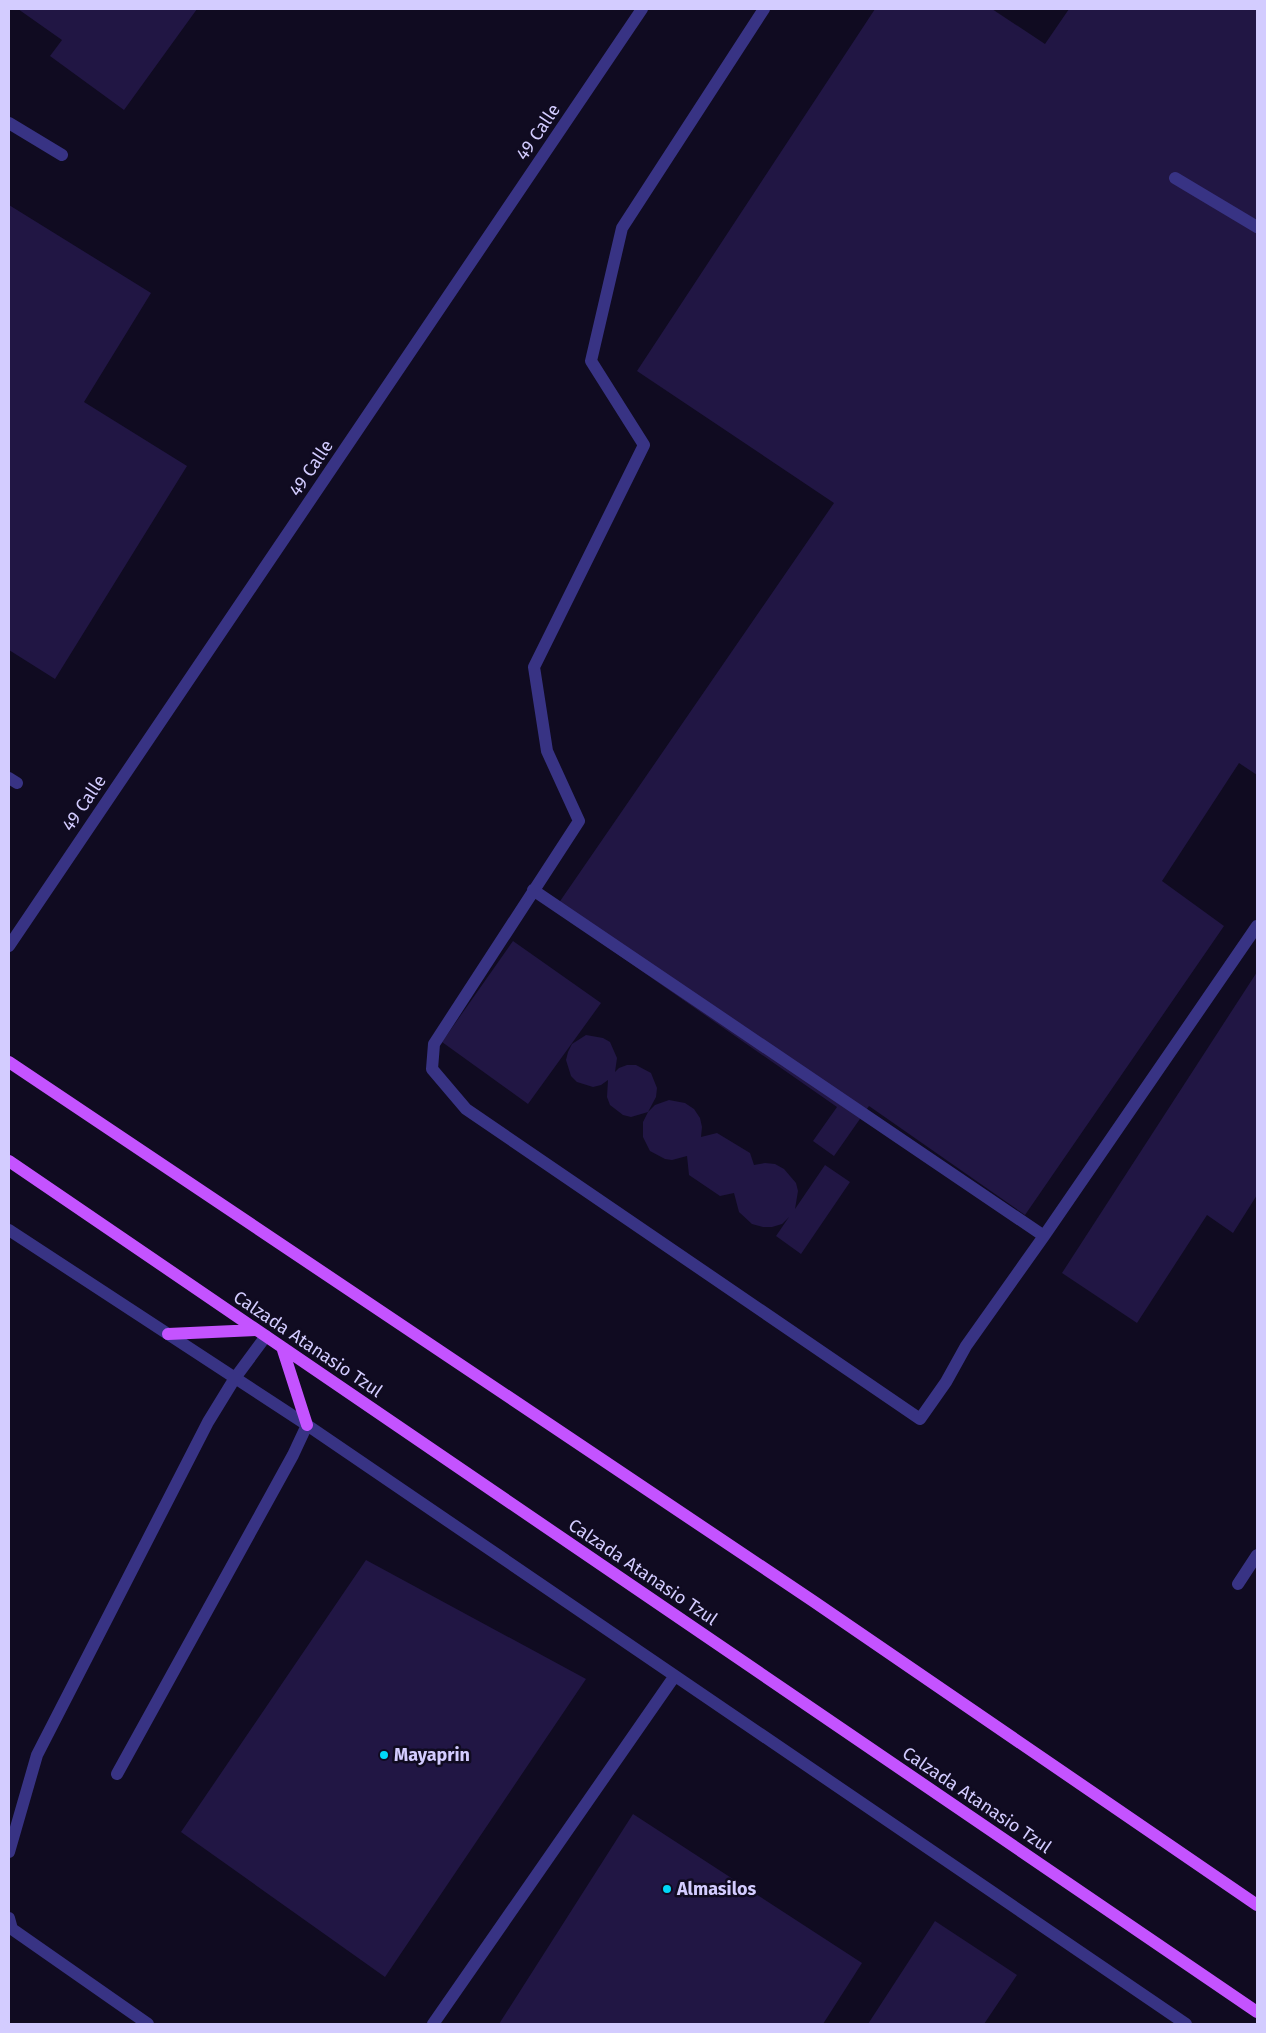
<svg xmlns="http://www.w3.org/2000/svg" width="1266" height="2033" font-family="'Fira Sans',sans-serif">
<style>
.building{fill:#211644}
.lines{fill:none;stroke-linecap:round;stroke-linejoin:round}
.minor{stroke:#383384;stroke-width:12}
.major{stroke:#c453ff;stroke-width:12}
.poi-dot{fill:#00d7f7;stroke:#100b21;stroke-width:2}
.labels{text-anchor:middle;stroke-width:5;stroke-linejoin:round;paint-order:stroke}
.street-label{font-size:18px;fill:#d3ccff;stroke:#100b21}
.poi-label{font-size:18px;font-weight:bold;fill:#d3ccff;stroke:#100b21;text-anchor:start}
</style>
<rect width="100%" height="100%" fill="#100b21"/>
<path class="building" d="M18,9H197L124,110L50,56L62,40Z
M875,9H992L1045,44L1069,9H1257V735L1256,738L1257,775L1239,763L1162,881L1224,926L1025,1215L869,1106L834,1156L813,1141L837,1107L554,910L834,503L637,371Z
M9,205L151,293L84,402L187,466L55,679L9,650Z
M513,941L601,1003L528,1104L442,1042Z
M1257,972V1195L1233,1233L1207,1215L1137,1323L1062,1273Z
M586,1035L603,1038L610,1042L617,1058L615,1072L619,1068L627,1065H636L651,1073L657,1088L656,1097L648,1112L631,1117L623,1115L610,1105L607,1097L608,1080L601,1085L593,1087L577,1082L571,1076L566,1060L568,1052L572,1044Z
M669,1100L685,1103L694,1109L700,1118L702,1127L701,1137L717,1133L750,1153L754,1165L765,1163L775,1164L784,1169L796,1183L798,1191L795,1209L825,1165L850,1182L801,1254L776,1236L789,1217L782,1224L772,1227H763L752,1224L739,1212L734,1193L720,1196L689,1175L687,1156L672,1160L665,1159L650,1151L643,1137V1122L648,1112L655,1105Z
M366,1560L586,1679L385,1977L181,1832Z
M633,1814L862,1963L823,2024H499Z
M935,1921L1017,1975L984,2024H868Z"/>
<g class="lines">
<path class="minor" d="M764,9L622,228L591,361L644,445L534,667L547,751L579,821L434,1044L432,1069L466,1109L920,1419L946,1382L966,1346L1044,1236L1257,926
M9,123L62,155
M1175,178L1257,227
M9,778L17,783
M533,890L1044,1236
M9,946L642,9
M9,1230L307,1425L1186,2024
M1238,1584L1257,1555
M117,1774L293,1455L307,1425
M9,1852L37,1755L208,1422L235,1378L266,1336
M9,1918L12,1929L148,2024
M433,2024L674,1677"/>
<path class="major" d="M9,1062L813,1601L1257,1905
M9,1161L1257,2012
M168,1334L257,1330
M282,1347L307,1425"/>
</g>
<g class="poi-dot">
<circle cx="384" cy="1755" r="5"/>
<circle cx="667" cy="1889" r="5"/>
</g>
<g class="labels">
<g class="street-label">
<text transform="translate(538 132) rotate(-56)" y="6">49 Calle</text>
<text transform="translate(311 468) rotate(-56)" y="6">49 Calle</text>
<text transform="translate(84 803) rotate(-56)" y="6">49 Calle</text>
<text transform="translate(308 1344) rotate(34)" y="6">Calzada Atanasio Tzul</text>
<text transform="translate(643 1572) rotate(34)" y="6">Calzada Atanasio Tzul</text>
<text transform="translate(977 1800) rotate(34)" y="6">Calzada Atanasio Tzul</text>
</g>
<g class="poi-label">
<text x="394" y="1761">Mayaprin</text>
<text x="677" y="1895">Almasilos</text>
</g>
</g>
<rect width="1266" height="2033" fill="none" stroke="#d3ccff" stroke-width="20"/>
</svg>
